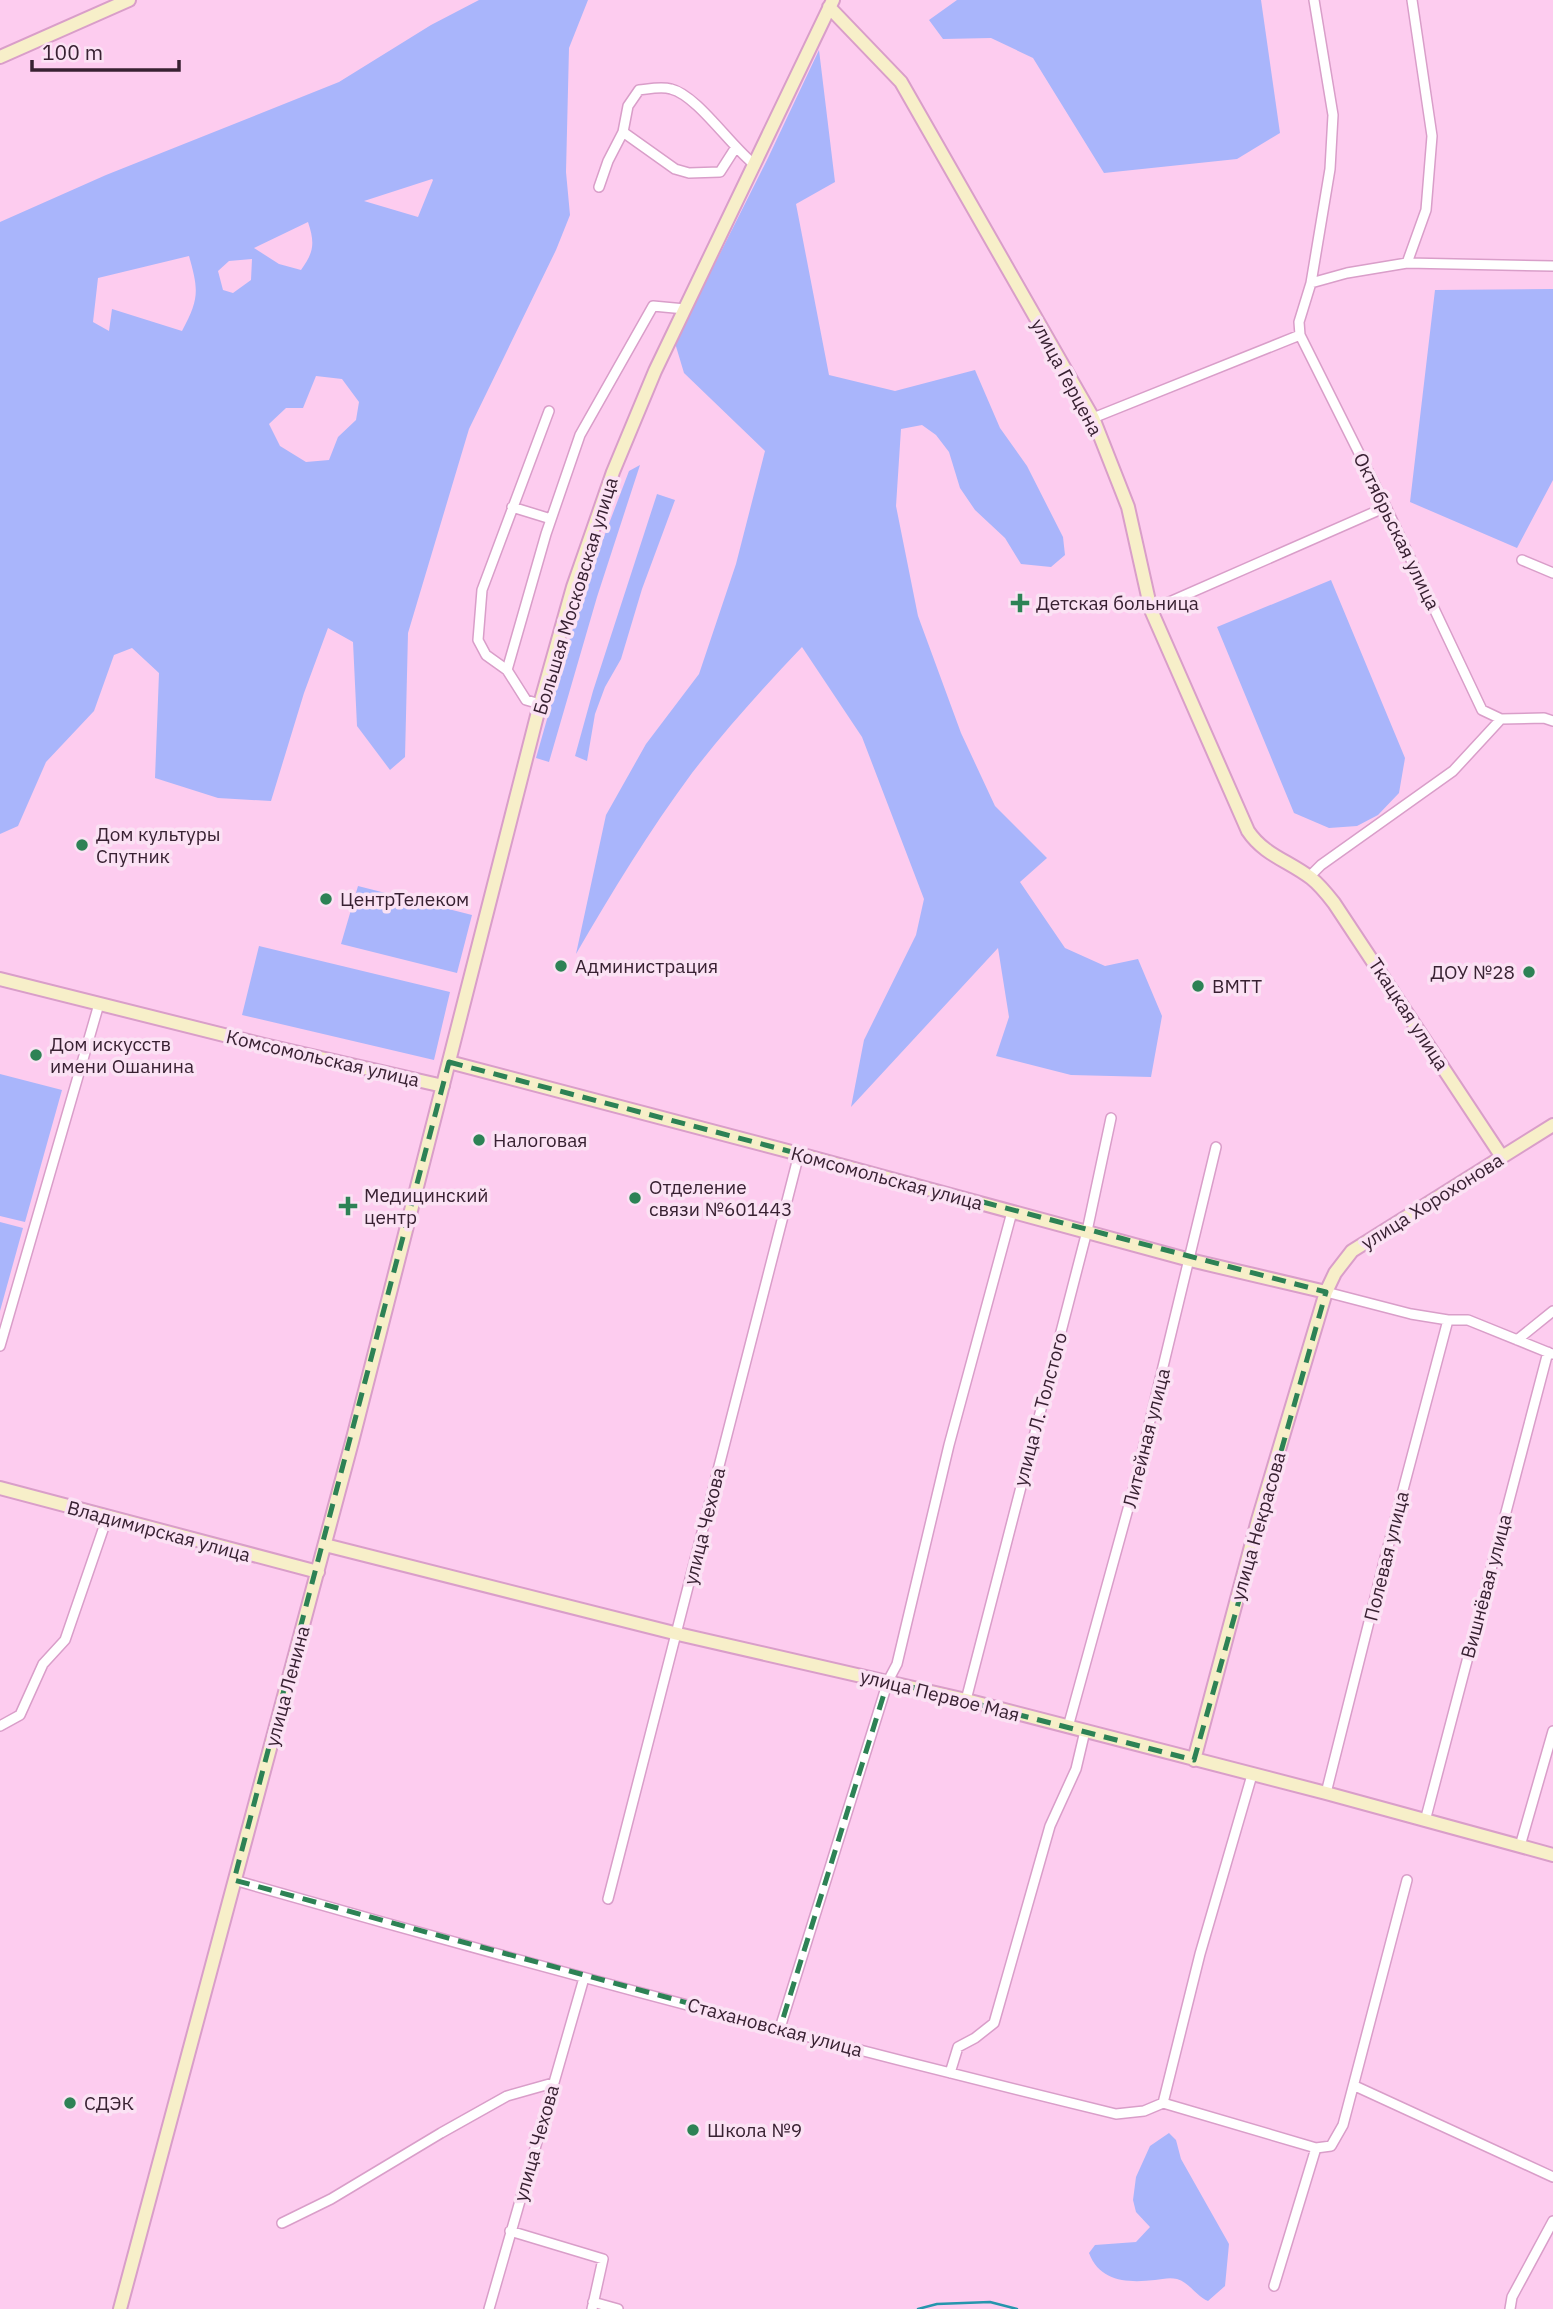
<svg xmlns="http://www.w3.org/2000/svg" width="1553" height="2309" font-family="'IBM Plex Sans',sans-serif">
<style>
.green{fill:#a9b5fb;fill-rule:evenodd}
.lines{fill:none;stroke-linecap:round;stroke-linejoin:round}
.stream{stroke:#2695ad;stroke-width:2.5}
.street-casing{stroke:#d99ec9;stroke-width:12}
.secondary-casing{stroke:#d99ec9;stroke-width:16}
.street{stroke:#fff;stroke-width:9}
.secondary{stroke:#f7efc9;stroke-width:12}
.marked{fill:none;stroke:#2d8255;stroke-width:5;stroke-dasharray:14 9;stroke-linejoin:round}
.poi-dot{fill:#2d8255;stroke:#fbe2f4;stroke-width:2.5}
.labels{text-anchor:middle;stroke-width:7;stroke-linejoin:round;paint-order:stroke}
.street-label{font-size:19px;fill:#382132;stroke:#fbe2f4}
.poi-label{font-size:19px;fill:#382132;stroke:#fbe2f4;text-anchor:start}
</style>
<rect width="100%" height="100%" fill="#fdccef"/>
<path class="green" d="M479,0H588L569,48L566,172L570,215L556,250L469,429L408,633L405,757L390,770L357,726L353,642L328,628L304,693L271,801L218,798L155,778L159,673L132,648L114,655L94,711L46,762L18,826L0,834V222L106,175L339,82L431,25ZM433,180L418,217L364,201L432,179ZM308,222C315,243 314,252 301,270L279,264L254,248ZM189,256C199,291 199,299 182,331L112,309L109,331L93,322L98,278ZM252,259L251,280L233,293L223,290L218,271L229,261ZM316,376L342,379L359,402L356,420L338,437L329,460L306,462L280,446L269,424L286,408H303Z
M957,0H1261L1280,133L1237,159L1104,173L1033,58L991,38L943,39L929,20Z
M819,50L835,182L796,204L829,375L895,391L975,370L1000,428L1027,466L1063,537L1065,555L1051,567L1021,564L1005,538L975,510L960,488L949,452L936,435L922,425L901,429L896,506L918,616L961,733L995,806L1047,858L1020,882L1065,948L1105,966L1138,959L1162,1016L1151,1077L1071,1075L996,1056L1009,1017L998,948L851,1107L864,1040L916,935L924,899L862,737L802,647C764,687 726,729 692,773C649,831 612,892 576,954L606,815L646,744L699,674L736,564L765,451L684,373L675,343L768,158Z
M1553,289V480L1517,548L1410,502L1435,290Z
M640,465L597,597L549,762L536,758L583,592L629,471Z
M657,494L675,500L642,589L621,659L605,687L595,714L587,761L575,756L593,691Z
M1331,580L1405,758L1399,793L1378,815L1357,826L1329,828L1294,813L1217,627Z
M358,886L472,915L457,973L341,944Z
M259,946L450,992L434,1060L242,1015Z
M0,1074L62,1090L25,1222L0,1216Z
M0,1222L23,1228L0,1311Z
M1169,2133L1176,2140L1181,2159L1229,2244L1225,2286L1208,2301C1196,2296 1190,2283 1177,2279C1170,2277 1162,2279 1155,2280C1128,2283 1100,2282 1089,2253L1095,2245L1136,2242L1150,2227L1136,2212L1133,2200L1136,2177L1150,2146Z"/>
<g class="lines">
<path class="stream" d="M918,2309L937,2304L990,2302L1017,2309"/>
<g class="street-casing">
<path id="street" d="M1314,0L1333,115L1330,169L1311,283L1299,322L1300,335L1386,507L1482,710L1501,719
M623,132L675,169L689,173L720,172L736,147
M599,187L608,161L623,132L628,106L639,90C649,89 661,86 671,89C697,95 732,148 755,165
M1407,263L1426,210L1432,136L1412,0
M1311,283L1347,273L1407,263L1553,266
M1093,418L1300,335
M512,507L551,519
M1522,560L1553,573
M1151,610L1386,507
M507,670L486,655L478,640L482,590L549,411
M540,704L526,700L507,670L546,534L580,435L653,306L685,309
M1309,877L1321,865L1453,771L1501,719L1544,718L1553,721
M1326,1292L1411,1314L1448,1320H1468L1552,1354
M1517,1340L1553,1311
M0,1346L99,1004
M966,1700L1087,1231L1111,1118
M0,1726L20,1715L43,1664L65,1640L107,1518
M1068,1727L1134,1487L1216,1147
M1326,1793L1385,1558L1448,1320
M1425,1821L1548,1352
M1520,1846L1553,1731
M234,1880C526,1964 820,2042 1116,2114L1144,2111L1163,2103L1316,2148
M608,1899L799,1154
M780,2028L888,1681L897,1664L949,1445L1012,1212
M950,2073L958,2047L975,2038L994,2023L1050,1826L1076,1769L1085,1731
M1355,2086L1553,2177
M1163,2103L1200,1954L1252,1775
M282,2223L331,2199L441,2133L507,2096L553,2083
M510,2231L603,2259L592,2309
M1274,2286L1316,2148L1331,2146L1343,2125L1407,1880
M593,2302L618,2309
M489,2309L584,1978
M1510,2309L1512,2297L1553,2221"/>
</g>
<g class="secondary-casing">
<path id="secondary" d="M829,7L901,82L1093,418L1128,507L1151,610L1248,831C1264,855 1289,861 1311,878C1320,885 1327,894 1334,903L1502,1157
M0,57L129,0
M0,979L264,1045L443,1086
M449,1062L799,1154L1190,1260L1326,1292
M0,1488L318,1572
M325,1545L678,1634L966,1700L1326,1793L1553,1855
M1194,1760L1258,1520L1326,1292L1335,1273L1352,1251L1553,1125
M120,2309L352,1442L540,704L573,587L613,472L655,371L833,0"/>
</g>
<use href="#street" class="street"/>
<use href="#secondary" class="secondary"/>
</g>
<path class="marked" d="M449,1062L1326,1292L1194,1760L888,1681L780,2028L234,1880Z"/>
<g class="poi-dot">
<path d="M1016.5 592.5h7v7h7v7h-7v7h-7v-7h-7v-7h7z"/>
<circle cx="82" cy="845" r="7"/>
<circle cx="326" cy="899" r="7"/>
<circle cx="561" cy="966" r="7"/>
<circle cx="1529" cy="972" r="7"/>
<circle cx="1198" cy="986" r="7"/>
<circle cx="36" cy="1055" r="7"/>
<circle cx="479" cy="1140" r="7"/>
<circle cx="635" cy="1198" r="7"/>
<path d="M344.5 1195.5h7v7h7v7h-7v7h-7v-7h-7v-7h7z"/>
<circle cx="70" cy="2103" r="7"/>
<circle cx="693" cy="2130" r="7"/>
</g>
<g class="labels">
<g class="street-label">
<text transform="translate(1067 377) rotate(62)" y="7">улица Герцена</text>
<text transform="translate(1397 531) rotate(64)" y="7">Октябрьская улица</text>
<text transform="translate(575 596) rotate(-73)" y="7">Большая Московская улица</text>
<text transform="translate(1409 1014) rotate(57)" y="7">Ткацкая улица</text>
<text transform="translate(323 1058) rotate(13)" y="7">Комсомольская улица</text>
<text transform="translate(887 1178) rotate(15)" y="7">Комсомольская улица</text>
<text transform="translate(1432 1201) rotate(-32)" y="7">улица Хорохонова</text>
<text transform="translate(1040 1409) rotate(-75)" y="7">улица Л. Толстого</text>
<text transform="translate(1146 1438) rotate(-76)" y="7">Литейная улица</text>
<text transform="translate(704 1526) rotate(-76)" y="7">улица Чехова</text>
<text transform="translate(1258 1526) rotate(-74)" y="7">улица Некрасова</text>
<text transform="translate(159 1531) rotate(15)" y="7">Владимирская улица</text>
<text transform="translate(1386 1556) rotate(-76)" y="7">Полевая улица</text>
<text transform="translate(1486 1586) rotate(-75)" y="7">Вишнёвая улица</text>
<text transform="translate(287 1686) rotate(-75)" y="7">улица Ленина</text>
<text transform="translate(940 1695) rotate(14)" y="7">улица Первое Мая</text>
<text transform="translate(775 2027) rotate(15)" y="7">Стахановская улица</text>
<text transform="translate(536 2143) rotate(-74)" y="7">улица Чехова</text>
</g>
<g class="poi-label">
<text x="1036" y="610">Детская больница</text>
<text x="96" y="841">Дом культуры<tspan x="96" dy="22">Спутник</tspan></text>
<text x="340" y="906">ЦентрТелеком</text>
<text x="575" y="973">Администрация</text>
<text x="1515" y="979" text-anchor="end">ДОУ №28</text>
<text x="1212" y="993">ВМТТ</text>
<text x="50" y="1051">Дом искусств<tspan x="50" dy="22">имени Ошанина</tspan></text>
<text x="493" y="1147">Налоговая</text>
<text x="649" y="1194">Отделение<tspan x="649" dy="22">связи №601443</tspan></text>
<text x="364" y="1202">Медицинский<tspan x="364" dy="22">центр</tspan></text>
<text x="84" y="2110">СДЭК</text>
<text x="707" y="2137">Школа №9</text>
</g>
</g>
<path d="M32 60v10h147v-10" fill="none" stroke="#382132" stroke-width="3.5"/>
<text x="42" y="60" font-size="21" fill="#382132" stroke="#fbe2f4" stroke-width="5" paint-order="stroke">100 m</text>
</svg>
